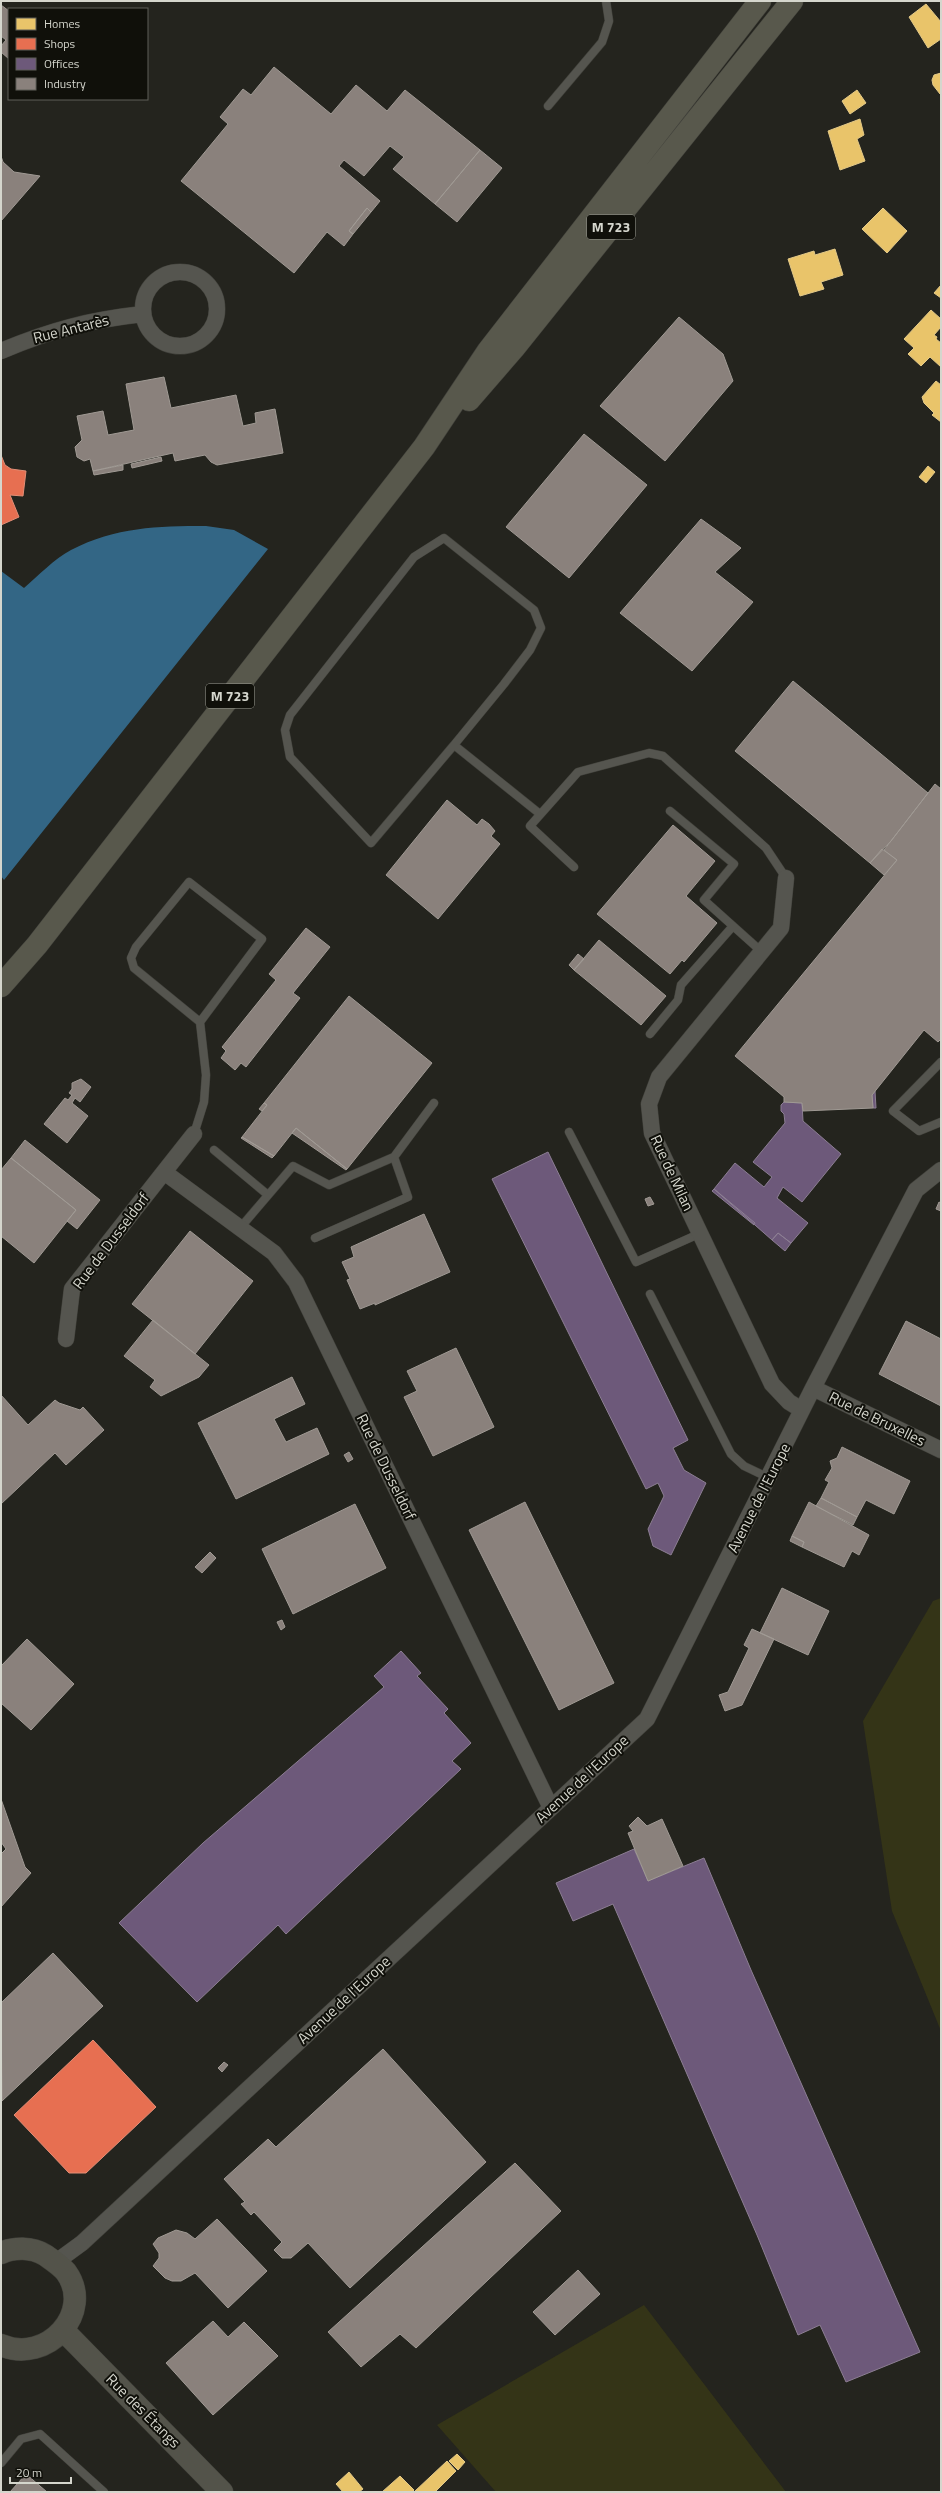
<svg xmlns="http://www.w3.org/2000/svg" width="942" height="2493" font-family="'Titillium Web',sans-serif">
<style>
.green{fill:#343417}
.water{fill:#336685}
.homes{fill:#e9c46a;stroke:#e3c988}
.shops{fill:#e76f51;stroke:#e28e76}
.offices{fill:#6d597a;stroke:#8c7e93}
.industry{fill:#8a817c;stroke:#a09a94}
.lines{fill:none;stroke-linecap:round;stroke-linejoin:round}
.service-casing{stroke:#41413b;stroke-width:9}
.minor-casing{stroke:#41413b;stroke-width:17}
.secondary-casing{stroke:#41413b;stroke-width:23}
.primary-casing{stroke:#41413b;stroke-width:23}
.service{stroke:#55554f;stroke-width:8}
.minor{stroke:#55554f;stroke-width:16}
.secondary{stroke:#53534a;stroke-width:22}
.primary{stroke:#58584c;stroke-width:22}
.labels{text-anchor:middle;stroke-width:4;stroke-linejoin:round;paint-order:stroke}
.shield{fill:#10100a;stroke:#9a9b92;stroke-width:1}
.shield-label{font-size:14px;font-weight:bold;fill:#d5d6cd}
.street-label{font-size:15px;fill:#d5d6cd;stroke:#10100a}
</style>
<rect width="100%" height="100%" fill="#24241e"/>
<path class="green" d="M941,1598V2031L892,1911L863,1721L933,1601Z
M644,2305L786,2492H496L437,2425Z"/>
<path class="water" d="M206,526L234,530L268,549L4,880L1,876V571L24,588C38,576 54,559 71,550C116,527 157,526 206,526Z"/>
<path class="homes" d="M926,4L941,22V39L928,48L909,17Z
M941,73V93L940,94L933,85L932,80L934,75Z
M857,90L866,103L850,114L842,101Z
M860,119L864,135L857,139L865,161L840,170L828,131Z
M883,208L907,231L887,253L862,229Z
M835,249L843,275L821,282L824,289L800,296L788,259L814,251L815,255Z
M941,285V298L934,293Z
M931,310L941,319V327L934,335L937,337L936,339L941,343V367L930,357L921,366L908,354L914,348L904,339Z
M936,381L941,385V422L932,415L934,413L924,403L922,397Z
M928,466L935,472L926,483L919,477Z
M457,2454L465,2462L458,2470L449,2461Z
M447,2461L456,2471L435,2492H414Z
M349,2472L363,2489L359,2492H343L336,2484Z
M400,2476L414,2490L412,2492H382Z"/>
<path class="shops" d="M1,455L5,465L11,469L26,471L23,496L10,495L19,517L1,525Z
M93,2040L156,2107L86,2173H69L14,2115Z"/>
<path class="offices" d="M875,1091L876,1108H873L872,1095Z
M784,1102L802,1103L803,1121L841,1154L802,1202L783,1187L777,1198L808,1223L791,1243L778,1233L772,1240L714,1189L735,1163L764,1187L772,1177L753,1162L785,1123L784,1114L781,1111V1105Z
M548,1152L688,1440L673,1448L684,1470L706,1483L671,1555L653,1546L648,1529L664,1496L658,1483L646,1489L492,1179Z
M714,1189L755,1223L754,1225L712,1191Z
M778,1233L791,1243L785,1251L772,1240Z
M401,1651L421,1673L417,1676L448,1709L444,1713L471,1743L452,1761L461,1769L286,1934L278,1925L197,2002L119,1923L203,1843L384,1687L374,1676Z
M634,1849L648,1881L704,1858L751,1970L920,2352L846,2382L820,2325L798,2335L757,2235L613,1904L573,1921L556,1883Z"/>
<path class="industry" d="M1,5L9,11V59L1,52V46L6,40L1,36Z
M274,67L331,114L356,85L387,111L405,90L480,150L435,204L393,169L404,157L390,146L364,176L344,160L339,166L380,201L371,212L367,208L349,231L353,234L344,246L327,232L294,273L181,181L228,124L220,117L243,89L251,95Z
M480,150L502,168L457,222L435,204Z
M1,156L3,162L14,172L40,176L1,221Z
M367,208L371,212L353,234L349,231Z
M679,317L723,354L733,381L665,461L600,406Z
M164,377L171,408L236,395L243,426L256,423L255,413L275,409L283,453L217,465L211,462L205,455L175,461L173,453L93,471L90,459L84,461L77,457L75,447L82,440L77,416L103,411L108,435L134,430L126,384Z
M584,434L647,485L569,578L506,527Z
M161,457L162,461L132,468L131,464Z
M123,465V470L94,475L93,471Z
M701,519L741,548L715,572L753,602L692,671L620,613Z
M793,681L928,793L891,841L870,863L735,751Z
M935,784L941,789V1039L938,1042L924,1030L872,1095L873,1108L803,1111L802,1103L784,1102V1097L735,1056L897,860L884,850Z
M447,800L477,825L482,819L489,824L495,831L491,836L500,844L438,919L386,875Z
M673,825L715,861L686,896L717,923L684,962L682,960L670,974L597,914Z
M882,849L897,860L884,875L870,863Z
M306,928L330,947L293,993L300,998L246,1067L241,1063L235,1070L221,1058L226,1051L222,1047L276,980L269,974Z
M599,940L666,996L641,1025L574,970Z
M578,954L584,959L574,970L569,965Z
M349,996L432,1063L347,1169L296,1128L274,1156L242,1137L267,1105L264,1103Z
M81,1079L91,1087L80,1102L75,1098L72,1103L88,1116L67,1143L44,1124L65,1098L68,1100L72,1095L69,1093L72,1089V1083Z
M264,1103L267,1105L262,1111L259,1109Z
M296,1128L347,1169L346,1170L292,1133Z
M242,1137L274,1156L272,1158L241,1138Z
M25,1140L100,1200L77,1229L67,1221L76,1210L11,1158Z
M11,1158L76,1210L34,1263L1,1236V1170Z
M650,1197L654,1204L648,1206L645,1199Z
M939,1202L941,1203V1211L936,1209Z
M424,1214L450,1272L375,1305V1303L360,1309L347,1280L350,1279L342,1262L354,1257L351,1247Z
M190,1231L253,1281L195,1354L132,1304Z
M153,1320L209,1365L199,1377L161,1396L150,1387L155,1380L124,1356Z
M906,1321L941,1339V1406L879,1374Z
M456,1348L494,1427L433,1456L404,1397L417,1391L407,1371Z
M292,1377L305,1404L274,1419L286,1442L317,1428L329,1454L236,1499L198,1423Z
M1,1395L28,1425L55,1400L59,1403L80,1410L83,1407L104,1430L66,1465L55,1453L1,1504Z
M842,1447L910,1481L894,1514L866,1500L857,1517L821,1498L829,1482L825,1480L832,1468L830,1461L837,1458Z
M349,1452L353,1459L348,1462L344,1455Z
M821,1498L857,1517L853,1525L816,1506Z
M525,1502L614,1683L559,1710L469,1530Z
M809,1502L869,1535L859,1555L852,1551L844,1567L802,1547L804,1542L792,1536Z
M355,1504L386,1568L293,1614L262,1549Z
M792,1536L804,1542L802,1547L790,1541Z
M210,1552L216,1558L202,1573L195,1567Z
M782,1588L829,1611L808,1655L760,1633Z
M282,1620L285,1627L281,1630L277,1622Z
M752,1629L774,1639L742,1705L725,1711L719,1695L728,1692L749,1648L744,1645Z
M27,1639L74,1684L31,1730L1,1703V1666Z
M1,1799L25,1867L31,1873L1,1907V1854L6,1849L1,1842Z
M638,1817L647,1826L662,1819L683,1866L648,1881L628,1833L633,1831L629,1826Z
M53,1953L103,2006L2,2101L1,2003Z
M383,2049L486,2162L350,2288L308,2243L291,2258H282L274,2250L282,2242L254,2212L251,2215L241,2204L245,2202L224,2179L268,2139L276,2147Z
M224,2062L228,2065L222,2072L218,2068Z
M515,2163L561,2211L416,2348L400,2334L361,2367L328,2332Z
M217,2219L267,2271L228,2308L195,2273L181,2281H172L165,2278L153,2266L159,2258V2253L153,2244L158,2238L176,2230L187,2233L195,2239Z
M578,2270L600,2294L555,2335L533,2312Z
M213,2321L228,2337L244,2322L278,2356L213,2415L166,2363Z
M26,2474L47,2492H10Z"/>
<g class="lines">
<g class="service-casing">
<path id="service" d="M548,106L602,42L609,21L606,1
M454,745L371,843L290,757L285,730L290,715L414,557L444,538L534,610L541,628L530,650L504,684L454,745L540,814
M670,811L734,864L704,900L762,952
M574,867L530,826L578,772L649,753L663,756L766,848L786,878
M650,1034L678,1000L681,985L733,926
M941,1062L893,1111L919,1131L941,1122
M569,1132L636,1262L701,1233
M194,1134L204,1102L206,1075L200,1022L262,939L189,882L136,947L131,958L134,968L200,1022
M214,1150L268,1195
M240,1228L293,1166L329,1185L394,1157L434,1103
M315,1238L408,1197L394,1157
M650,1294L731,1454L744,1466L769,1478
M1,2463L21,2439L40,2434L104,2492"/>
</g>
<g class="minor-casing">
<path id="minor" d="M143 309a37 37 0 1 1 74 0a37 37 0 1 1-74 0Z
M1,351C51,330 89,320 143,314
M786,878L781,928L659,1077L649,1104L652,1133L772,1384L789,1402L802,1410
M164,1172L194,1134
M66,1339L72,1289L164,1172L274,1253L296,1282L551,1808
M813,1388L941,1450
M56,2262L82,2243L647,1719L813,1388L916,1190L941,1170"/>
</g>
<g class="secondary-casing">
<path id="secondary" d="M1,2253C14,2247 32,2247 45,2255C52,2260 60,2265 66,2272C95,2312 47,2365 1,2345
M63,2330L222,2492"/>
</g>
<g class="primary-casing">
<path id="primary" d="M469,400L514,348L792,1
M1,986L37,945L424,447L488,351L760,1"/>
</g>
<use href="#service" class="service"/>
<use href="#minor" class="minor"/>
<use href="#secondary" class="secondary"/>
<use href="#primary" class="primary"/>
</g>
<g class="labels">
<g class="shield">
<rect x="587" y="215" width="48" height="24" rx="3"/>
<rect x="206" y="684" width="48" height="24" rx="3"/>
</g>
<g class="shield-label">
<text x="611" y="232">M 723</text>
<text x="230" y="701">M 723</text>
</g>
<g class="street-label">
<text transform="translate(71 329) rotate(-14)" y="5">Rue Antarès</text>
<text transform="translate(672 1173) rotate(65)" y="5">Rue de Milan</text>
<text transform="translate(111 1241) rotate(-53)" y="5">Rue de Dusseldorf</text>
<text transform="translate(877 1419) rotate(26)" y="5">Rue de Bruxelles</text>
<text transform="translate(386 1467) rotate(64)" y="5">Rue de Dusseldorf</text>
<text transform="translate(759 1498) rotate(-63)" y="5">Avenue de l'Europe</text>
<text transform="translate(582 1779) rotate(-43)" y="5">Avenue de l'Europe</text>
<text transform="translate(344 2000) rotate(-43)" y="5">Avenue de l'Europe</text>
<text transform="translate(143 2411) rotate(45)" y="5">Rue des Étangs</text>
</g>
</g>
<rect width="942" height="2493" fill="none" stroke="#d5d6cd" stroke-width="4"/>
<rect x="8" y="8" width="140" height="92" fill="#10100a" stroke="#5f5f58"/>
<rect x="16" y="18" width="20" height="12" fill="#e9c46a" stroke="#5f5f58"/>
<text x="44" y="28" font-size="12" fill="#d5d6cd">Homes</text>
<rect x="16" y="38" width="20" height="12" fill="#e76f51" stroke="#5f5f58"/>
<text x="44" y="48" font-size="12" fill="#d5d6cd">Shops</text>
<rect x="16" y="58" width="20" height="12" fill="#6d597a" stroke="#5f5f58"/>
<text x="44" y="68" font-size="12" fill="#d5d6cd">Offices</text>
<rect x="16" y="78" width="20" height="12" fill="#8a817c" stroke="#5f5f58"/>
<text x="44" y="88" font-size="12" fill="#d5d6cd">Industry</text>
<path d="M10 2477v6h61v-6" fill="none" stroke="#d5d6cd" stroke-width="2"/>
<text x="16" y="2477" font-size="12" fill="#d5d6cd" stroke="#10100a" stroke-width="3" paint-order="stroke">20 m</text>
</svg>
